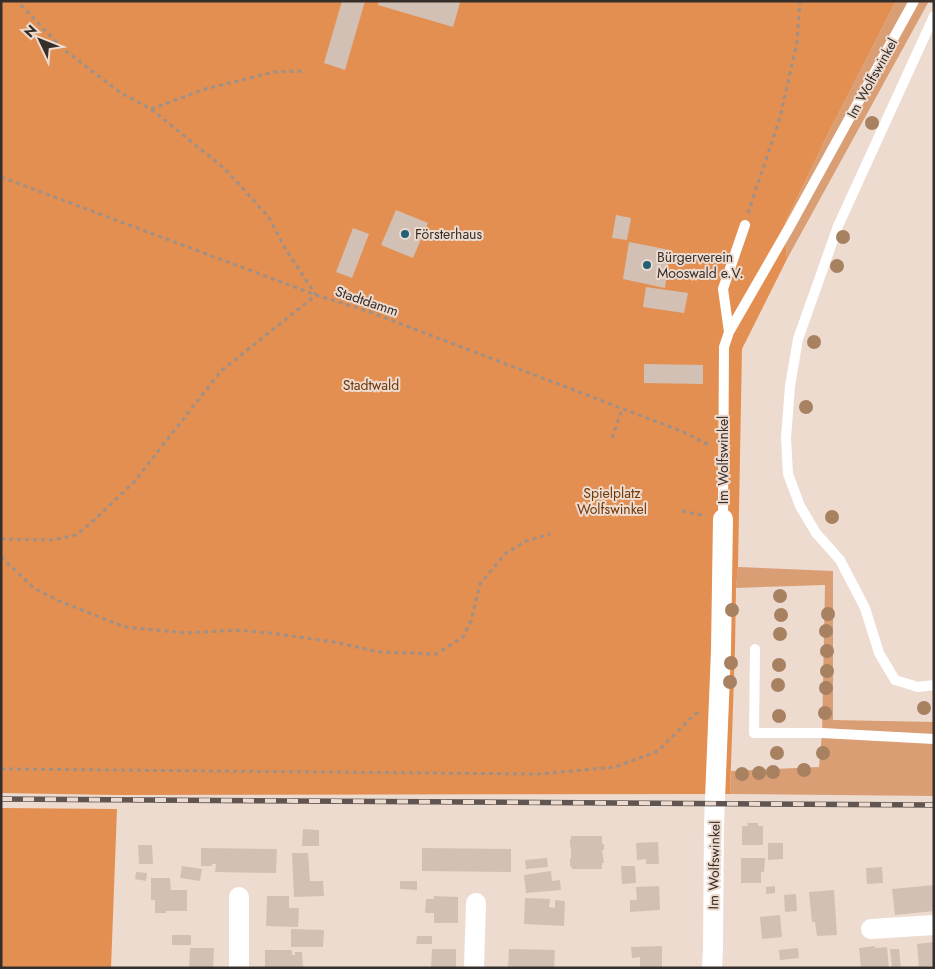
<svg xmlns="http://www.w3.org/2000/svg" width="935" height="969" font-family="Jost,sans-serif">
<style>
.green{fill:#da9e75}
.forest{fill:#e38f51}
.building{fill:#d2c0b4}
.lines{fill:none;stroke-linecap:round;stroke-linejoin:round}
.path{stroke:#9f9088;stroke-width:3;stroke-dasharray:4 4;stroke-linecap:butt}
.service{stroke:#fff;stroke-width:10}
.minor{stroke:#fff;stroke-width:20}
.rail-casing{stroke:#605550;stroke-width:5.5}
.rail{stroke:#eedbcf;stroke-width:4;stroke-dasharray:11;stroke-linecap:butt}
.tree{fill:#a88161}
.poi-dot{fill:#235f77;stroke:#eedbcf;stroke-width:2}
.labels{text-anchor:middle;stroke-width:4;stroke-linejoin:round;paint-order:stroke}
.street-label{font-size:14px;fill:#362e2a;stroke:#eedbcf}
.poi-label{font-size:14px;fill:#362e2a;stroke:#eedbcf;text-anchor:start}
.park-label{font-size:14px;fill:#6e3707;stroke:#eedbcf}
</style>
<rect width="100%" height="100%" fill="#eedbcf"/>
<path class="green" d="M896,1H929L787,259L785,223L829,132Z
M738,567L833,571V720L934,722V796L730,794L731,771L819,767L822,733L825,585L736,588Z"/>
<path class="forest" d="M1,1H896L829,132L785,223L787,259L742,349L738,567L736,588L735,649L730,794L117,795L1,793Z
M1,808L117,809L111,968H1Z"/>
<path class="building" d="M342,1H365L345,70L324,63Z
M379,1H455L460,3L453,27L378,5Z
M396,210L428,223L413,258L381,245Z
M616,215L631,218L627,240L612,238Z
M353,228L369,234L352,278L336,272Z
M629,242L670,250L665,288L623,279Z
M646,287L688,293L684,313L643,307Z
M644,364L703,365V384L644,383Z
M747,823H758V826H763V845H742V826H748Z
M303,829L319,830V846H302Z
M571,836H602V844H604V850H602L604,863H602V869H572L571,866H570V858H571V847H570V839H571Z
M658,842L659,864H646V859L637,860L636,843Z
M768,843H783V859L768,860Z
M138,845H152L153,864H139Z
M201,848L277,849L276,873L215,872L216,864H212V866H201Z
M422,848L511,849V872L422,871Z
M292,853H308L310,881H323L324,896L294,897Z
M547,858L548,867L526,869L525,860Z
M741,858H765L764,872H761V883H741Z
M182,866L202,869L200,881L180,878Z
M621,866H635L636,883L622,884Z
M882,867L883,883L867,884L866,868Z
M551,871L552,881L560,880L561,890L526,893L524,875Z
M136,872L147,873L146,881L135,879Z
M151,878H170L171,890H187V911H166V913H155V900H151Z
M400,881H417V890L400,889Z
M934,885V911L895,915L892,889Z
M659,886L660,910L630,912V900H637L636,887Z
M775,886V893L766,894V887Z
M834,890L837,935L817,936L815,922H812L809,892Z
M796,894L797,911L785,912L784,895Z
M267,896H289V908H299L298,927L266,926Z
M434,896L458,897V923H434V913H425L426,899H434Z
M525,898L550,899L549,907L555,908V900L565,901L564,926L524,924Z
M780,915L782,937L762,939L760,917Z
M291,929L324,930L323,947H291Z
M172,935H191V945H172Z
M417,936H432V944H416Z
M934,942V966L919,967L917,944Z
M662,946V968H640V957L632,958L631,947Z
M875,946V948L887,947L889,968H861L859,948Z
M190,948H214L213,968H189Z
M798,948L799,958L780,960L779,950Z
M432,949H456V968H431Z
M509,949L555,950L554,968H508Z
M890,949H899L901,968H892Z
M265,950H292V955H295V952H302L303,968H265Z"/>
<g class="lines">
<path class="path" d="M151,109L205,89L274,72L303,71
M1,177L316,295L370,312L681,431L711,446
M748,213L780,118L797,42L800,1
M612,438L622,409
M682,511L706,516
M1,539L52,540L76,535L92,522L134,482L221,371L316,295L286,250L268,216L224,168L151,109L121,93L63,49L17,1
M1,557L34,588L59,601L125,627L186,633L235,630L270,633L334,642L380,652L436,654L463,637L471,621L480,584L505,554L526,541L550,534
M1,769L539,774L615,767L658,751L695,714L701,712"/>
<path class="service" d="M934,16L838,226L798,339L790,386L786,438L788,474L800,506L816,533L840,560L865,608L879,653L895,680L918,687L934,685
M729,332L723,289L745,225
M723,519L724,347L729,332L790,226L914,1
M755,649L754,733H822L934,739"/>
<path class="minor" d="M239,897V968
M871,929L934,925
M474,968L476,903
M712,968L713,949L714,824L721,650L723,519"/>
<g class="rail-casing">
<path id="rail" d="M1,799L934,805"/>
</g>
<use href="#rail" class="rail"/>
</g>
<g class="tree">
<circle cx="872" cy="123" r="7"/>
<circle cx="843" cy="237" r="7"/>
<circle cx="837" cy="266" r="7"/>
<circle cx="814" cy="342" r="7"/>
<circle cx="806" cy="407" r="7"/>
<circle cx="832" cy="517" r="7"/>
<circle cx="780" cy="596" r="7"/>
<circle cx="732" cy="610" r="7"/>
<circle cx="828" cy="614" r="7"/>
<circle cx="781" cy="615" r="7"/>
<circle cx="826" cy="631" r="7"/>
<circle cx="780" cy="634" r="7"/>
<circle cx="827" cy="651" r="7"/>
<circle cx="731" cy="663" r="7"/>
<circle cx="779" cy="665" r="7"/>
<circle cx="827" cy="671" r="7"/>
<circle cx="730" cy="682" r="7"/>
<circle cx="778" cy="685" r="7"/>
<circle cx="826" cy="688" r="7"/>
<circle cx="924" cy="708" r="7"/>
<circle cx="825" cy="713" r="7"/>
<circle cx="779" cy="716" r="7"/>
<circle cx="777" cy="753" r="7"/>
<circle cx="823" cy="753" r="7"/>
<circle cx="804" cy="770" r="7"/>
<circle cx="773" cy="772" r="7"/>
<circle cx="759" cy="773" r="7"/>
<circle cx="742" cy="774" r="7"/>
</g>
<g class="poi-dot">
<circle cx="405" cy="234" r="5"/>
<circle cx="647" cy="265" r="5"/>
</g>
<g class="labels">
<g class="street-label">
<text transform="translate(872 78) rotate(-61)" y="5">Im Wolfswinkel</text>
<text transform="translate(367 301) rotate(19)" y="5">Stadtdamm</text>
<text transform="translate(723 460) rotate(-90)" y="5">Im Wolfswinkel</text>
<text transform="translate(714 865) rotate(-89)" y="5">Im Wolfswinkel</text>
</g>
<g class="poi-label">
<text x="415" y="239">Försterhaus</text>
<text x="657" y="262">Bürgerverein<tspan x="657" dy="16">Mooswald e.V.</tspan></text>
</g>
<g class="park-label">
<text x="371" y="390">Stadtwald</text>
<text x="612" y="498">Spielplatz<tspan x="612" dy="16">Wolfswinkel</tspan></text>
</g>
</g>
<rect width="935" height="969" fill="none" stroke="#362e2a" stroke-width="5"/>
<g transform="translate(40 40) rotate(313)" stroke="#eedbcf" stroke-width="4" paint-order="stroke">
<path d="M0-4L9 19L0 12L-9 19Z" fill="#362e2a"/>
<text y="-8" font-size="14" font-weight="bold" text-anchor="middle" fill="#362e2a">N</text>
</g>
</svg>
